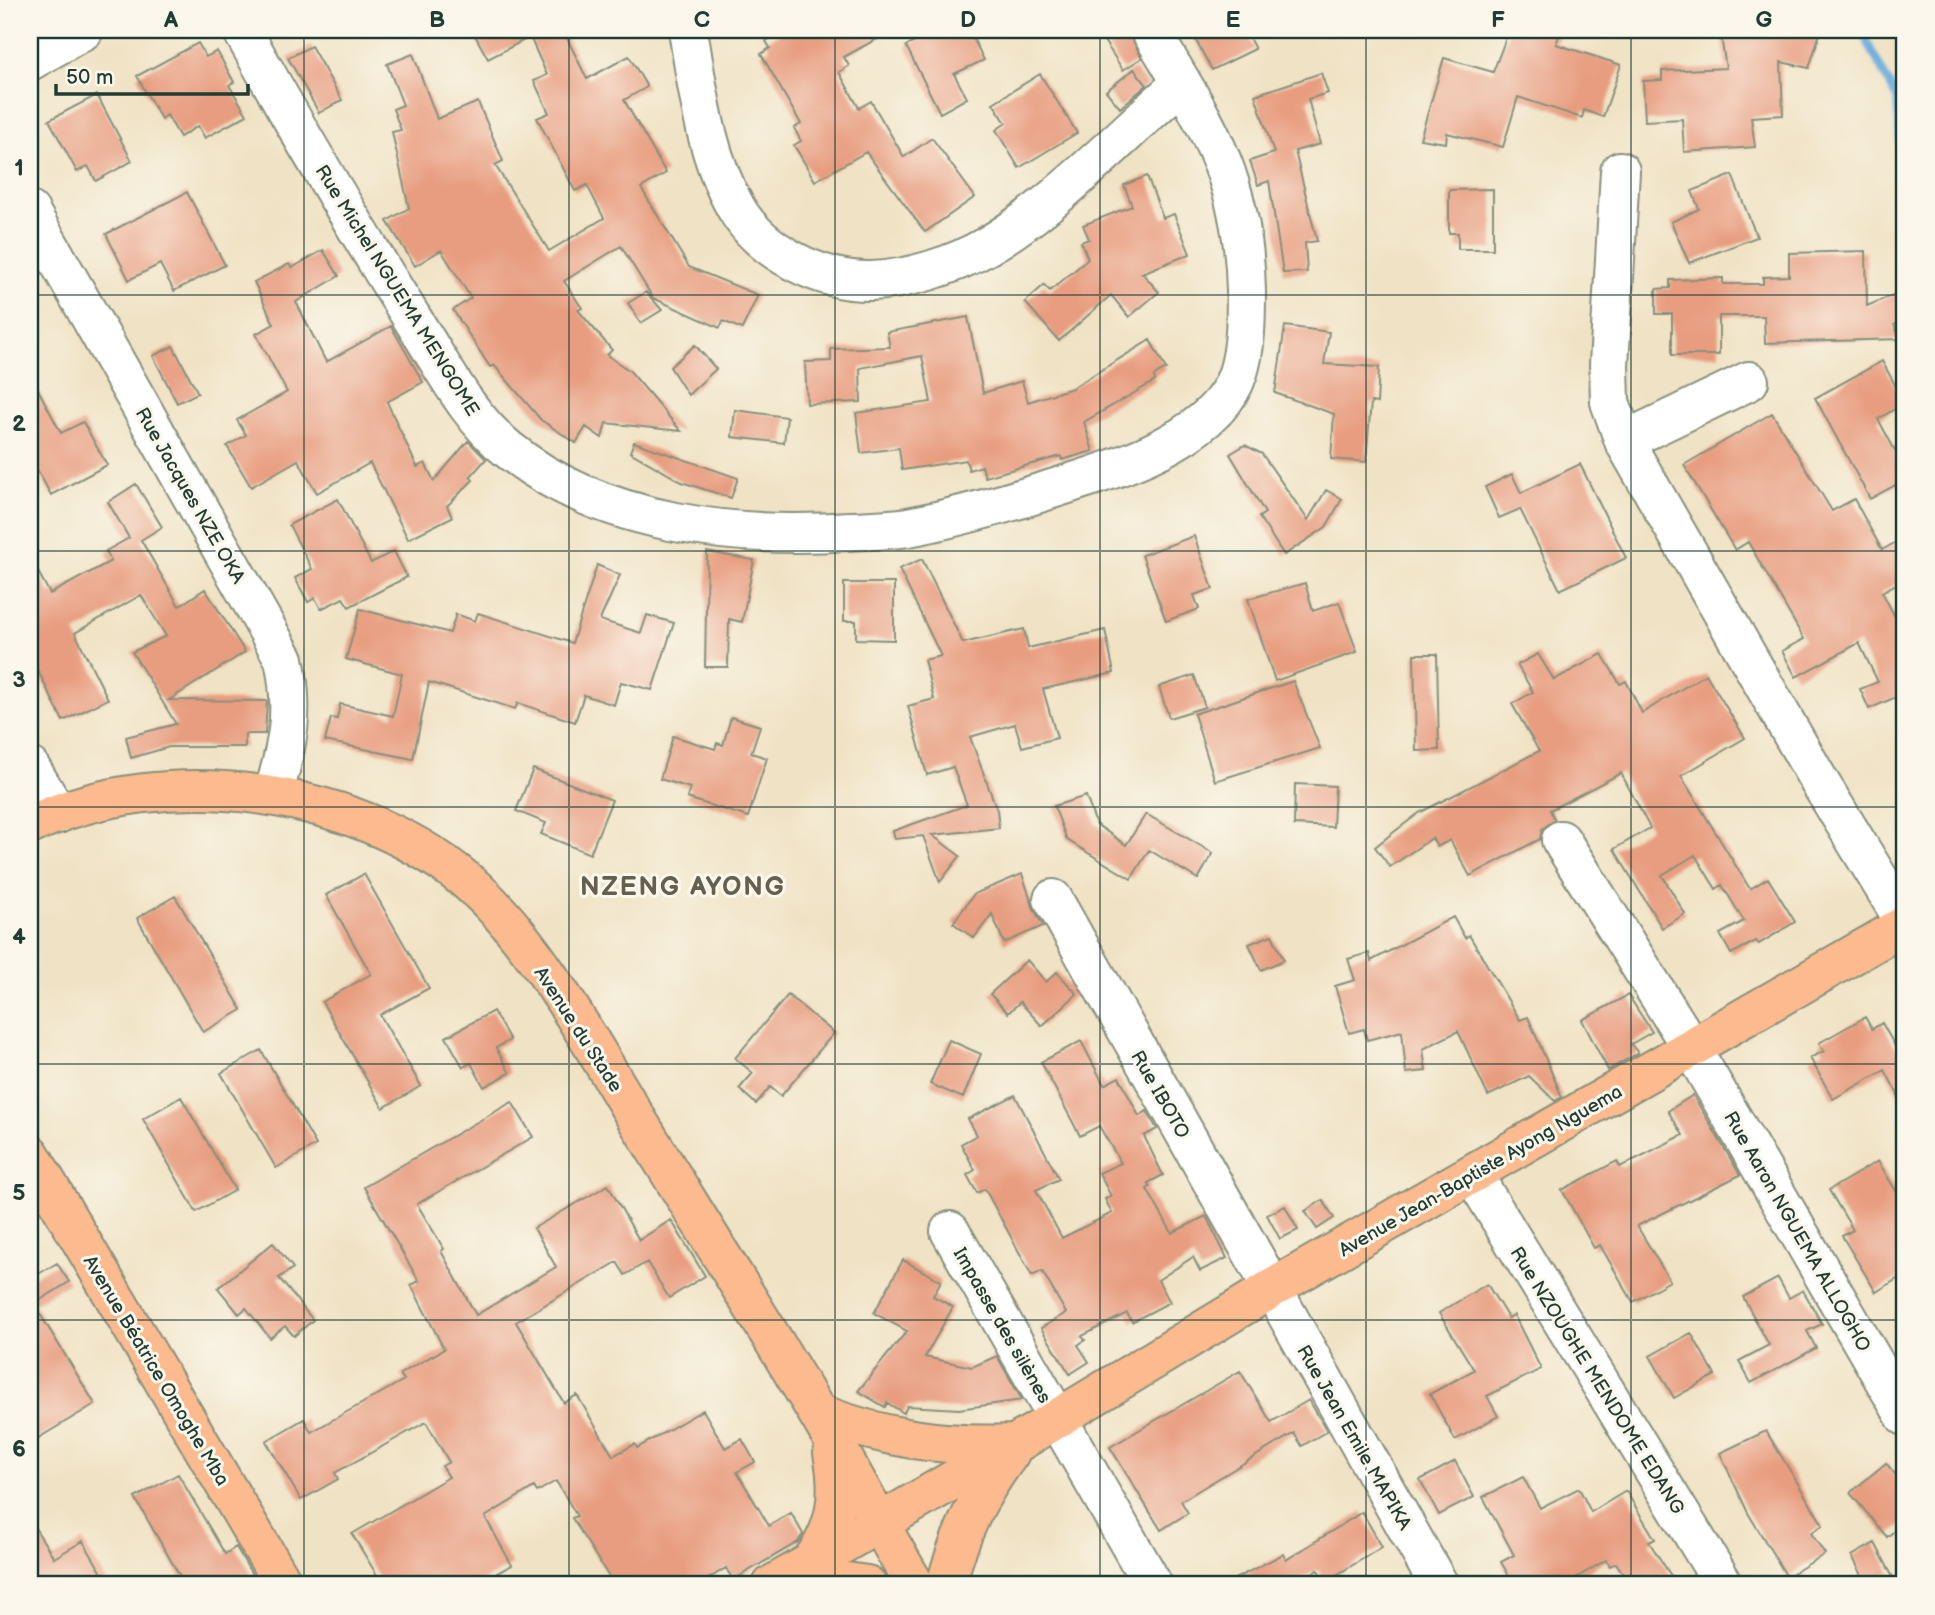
<svg xmlns="http://www.w3.org/2000/svg" width="1935" height="1615" font-family="'Balsamiq Sans',sans-serif">
<style>
.lines{fill:none;stroke-linecap:round;stroke-linejoin:round}
.stream{stroke:#62a9d9;stroke-width:8}
.building{fill:#e89d80}
.minor-casing{stroke:#88907c;stroke-width:42}
.major-casing{stroke:#88907c;stroke-width:42}
.minor{stroke:#fff;stroke-width:38}
.major{stroke:#fcba8e;stroke-width:38}
.grid{fill:none;stroke:#1f3d34;stroke-width:2;stroke-opacity:0.55}
.labels{text-anchor:middle;stroke-width:6;stroke-linejoin:round;paint-order:stroke}
.street-label{font-size:19px;fill:#1f3d34;stroke:#fbf7ec}
.district-label{font-size:26px;font-weight:bold;letter-spacing:2px;fill:#655f4f;stroke:#fbf7ec}
.neatline{fill:none;stroke:#1f3d34;stroke-width:2.5}
.grid-label{font-size:23px;text-anchor:middle;font-weight:bold;fill:#1f3d34}
</style>
<rect width="100%" height="100%" fill="#fbf7ec"/>
<filter id="ink" filterUnits="userSpaceOnUse"><feTurbulence type="fractalNoise" baseFrequency=".0143" numOctaves="2"/><feDisplacementMap in="SourceGraphic" scale="14" xChannelSelector="R" yChannelSelector="G"/><feConvolveMatrix kernelMatrix="1 2 1 2 8 2 1 2 1" color-interpolation-filters="sRGB"/></filter>
<filter id="wash" filterUnits="userSpaceOnUse"><feTurbulence type="fractalNoise" baseFrequency=".00686" numOctaves="4" result="noise"/><feDisplacementMap in="SourceGraphic" scale="28" xChannelSelector="R" yChannelSelector="G"/><feGaussianBlur stdDeviation="1.57" result="paint"/><feColorMatrix in="noise" values="0 0 0 0 0 0 0 0 0 0 0 0 0 0 0 0 0 1.4 0 .05"/><feComposite in="paint" operator="in"/></filter>
<g filter="url(#wash)">
<rect width="100%" height="100%" fill="#f0e2c4"/>
<g class="lines">
<path class="stream" d="M1856,30L1863,34L1897,99L1905,209"/>
</g>
<g id="blocks">
<path class="building" d="M472,30H563L587,79L629,56L647,87L624,100L666,173L641,188L689,267L758,295L742,329L723,321L720,328L653,298L621,246L564,281L582,308L578,310L612,350L607,355L630,371L681,431L606,423L602,438L586,427L576,443L541,420L494,365L490,367L453,310L471,298L441,250L415,266L387,221L409,208L392,132L401,130L393,109L403,105L387,64L413,54L437,119L478,102L503,161L495,165L549,251L604,218L587,185L575,191L537,118L549,113L534,81L547,75L530,37L488,59Z
M785,30H893L844,57L849,66L839,72L859,108L871,101L904,157L932,138L975,197L925,232L866,152L815,181L794,145L801,141L794,128L801,124L761,54L770,48L766,41Z
M940,30H969L984,60L954,74L967,98L940,113L906,46Z
M1097,30H1128L1142,58L1123,70Z
M1215,30H1245L1255,49L1212,70L1195,39Z
M1509,30H1561L1556,44L1621,65L1603,117L1584,110L1582,118L1518,97L1503,147L1447,133L1446,143L1420,139L1444,58L1493,72Z
M1720,30H1821L1809,68L1781,62L1783,115L1751,117L1755,147L1684,152L1682,119L1645,121L1643,81L1662,80V71L1726,68Z
M198,43L206,57L217,51L234,82L229,85L247,115L205,138L198,126L180,137L167,115L161,119L137,76Z
M311,46L342,100L319,113L288,58Z
M1134,69L1147,85L1120,108L1106,91Z
M1321,73L1328,93L1308,99L1320,144L1295,151L1317,241L1305,243L1307,272L1283,273L1269,181L1258,185L1250,161L1274,153L1255,95Z
M1040,74L1077,133L1019,168L996,130L1006,123L993,103Z
M97,95L132,161L96,181L88,166L77,172L49,120Z
M1732,175L1757,237L1689,263L1671,222L1699,209L1692,191Z
M1147,176L1163,218L1174,214L1190,254L1142,273L1159,292L1129,317L1111,295L1059,341L1025,302L1044,285L1050,291L1088,259L1081,242L1089,239L1083,225L1132,206L1124,185Z
M1493,189V249H1458V233H1449V190Z
M187,192L225,265L174,291L160,264L129,280L106,234Z
M323,250L339,276L296,302L326,362L391,326L423,382L387,402L417,467L425,463L434,481L468,441L486,459L470,477L473,480L447,506L452,517L408,539L370,463L317,493L298,460L251,487L227,446L246,435L237,420L287,392L256,334L274,324L254,282L289,264L292,268Z
M1866,251L1867,306L1905,290V320L1894,325L1901,339L1765,343L1764,316H1719V355H1672V314H1656V289L1670,288V280L1723,278V284H1763V277L1789,276V253Z
M646,292L662,310L641,323L628,303Z
M968,317L983,393L1022,381L1028,402L1072,388L1150,340L1166,369L1154,376L1155,381L1084,422L1093,451L1062,460L1061,456L985,477L982,466L969,470L966,460L902,470L899,448L861,453L856,413L931,402L922,356L860,368L861,402L807,404L805,362L831,361V349L890,347L887,332Z
M1285,326L1329,332L1324,364L1379,367L1377,403L1371,402L1366,462L1331,459L1334,414L1275,393Z
M695,345L716,369L688,395L670,367Z
M173,346L198,393L177,403L153,356Z
M1882,361L1905,403L1878,419L1905,469V480L1870,499L1815,398Z
M30,374L61,433L83,422L107,465L51,495L30,457Z
M735,410L787,417L784,443L732,437Z
M1772,413L1832,511L1854,499L1882,550L1905,537V579L1882,592L1905,636V693L1869,709L1860,689L1878,682L1859,643L1796,677L1782,651L1804,639L1748,542L1735,550L1684,465Z
M634,442L738,478L731,498L682,482L630,452Z
M1245,445L1262,454L1308,520L1326,490L1342,499L1326,527L1284,555L1259,517L1265,513L1230,454Z
M1580,464L1626,558L1560,590L1520,509L1499,518L1485,487L1512,474L1521,493Z
M136,484L162,527L141,540L179,606L205,589L245,652L169,700L267,701L265,734H245V747H169L131,758L126,737L176,724L132,652L166,636L141,595L75,633L108,699L63,721L30,655V557L50,594L111,561L106,551L129,538L108,502Z
M338,499L371,563L394,551L407,577L349,607L343,598L321,609L315,598L308,602L295,578L312,569L289,525Z
M1194,536L1213,589L1194,595L1199,609L1166,621L1142,555Z
M707,552L754,560L742,622L729,619L728,667H705Z
M922,559L963,643L1024,629L1028,648L1105,630L1114,673L1043,689L1057,738L1022,747L1015,724L970,737L997,810L999,828L932,835L960,856L940,882L923,836L895,839L893,831L967,805L953,767L927,775L908,706L934,699L924,660L941,656L899,569Z
M597,565L620,575L600,620L641,633L647,615L674,623L652,690L621,682L614,705L584,695L575,722L518,703L515,709L429,682L413,759L325,741L331,718L337,719L340,704L393,716L402,674L346,659L360,609L450,633L456,614L475,621L478,613L572,643Z
M844,583H894V640L856,639V621H844Z
M1305,583L1313,611L1339,602L1357,652L1275,681L1248,599Z
M1414,654H1437L1439,750L1416,751Z
M1538,654L1554,680L1602,654L1620,684L1626,681L1642,713L1706,674L1745,738L1681,776L1750,889L1768,878L1795,922L1759,944L1756,941L1731,954L1720,934L1744,921L1722,885L1716,889L1695,855L1662,875L1685,914L1662,928L1614,849L1650,828L1621,773L1550,810L1555,820L1542,829L1540,839L1470,876L1450,840L1437,847L1432,838L1390,867L1375,847L1390,835L1419,813L1539,751L1512,704L1533,692L1517,665Z
M1194,675L1205,707L1169,718L1159,687Z
M1293,681L1320,748L1215,781L1194,714Z
M731,717L760,726L751,753L767,758L748,817L687,798L690,788L660,779L673,736L715,749L717,743L723,745Z
M533,769L612,800L590,854L541,834L546,823L516,811Z
M1295,784L1335,786L1333,827L1294,825Z
M1086,796L1096,824L1126,845L1146,814L1213,853L1198,879L1149,850L1131,879L1067,840L1054,806Z
M364,874L429,988L380,1015L421,1086L383,1108L322,1002L371,974L326,895Z
M1022,874L1034,909L1043,926L1004,943L992,914L974,938L953,923L974,894Z
M175,896L242,1010L203,1032L137,918Z
M1453,917L1465,938L1469,935L1520,1020L1528,1017L1562,1097L1555,1101L1529,1076L1488,1096L1458,1031L1423,1049L1426,1071L1406,1073L1402,1031L1367,1040L1364,1029L1349,1033L1335,986L1355,980L1348,959L1369,953L1371,961Z
M1272,935L1284,960L1261,970L1249,944Z
M1027,960L1046,982L1057,972L1077,994L1042,1026L1020,1002L1008,1013L990,994Z
M788,995L834,1033L781,1096L770,1087L756,1104L739,1089L753,1073L735,1058Z
M1628,995L1652,1032L1631,1044L1638,1053L1608,1070L1582,1020Z
M493,1011L510,1040L496,1048L510,1073L484,1087L471,1063L463,1067L446,1037Z
M1865,1017L1872,1029L1882,1023L1905,1064V1108L1885,1070L1833,1099L1810,1058L1824,1051L1819,1043Z
M949,1040L981,1054L963,1098L930,1084Z
M1081,1041L1104,1085L1119,1077L1139,1116L1147,1111L1157,1129L1144,1136L1163,1175L1148,1183L1150,1187L1147,1189L1172,1233L1206,1216L1227,1258L1200,1271L1193,1257L1158,1280L1170,1302L1132,1322L1127,1313L1082,1336L1085,1340L1078,1345L1089,1362L1070,1374L1041,1328L1066,1313L1042,1271L1032,1276L985,1189L977,1193L967,1175L975,1170L961,1144L977,1135L968,1119L1015,1095L1059,1179L1036,1190L1062,1238L1112,1213L1105,1199L1111,1196L1099,1173L1121,1163L1099,1126L1080,1136L1041,1062Z
M261,1050L316,1145L276,1168L221,1073Z
M1693,1095L1740,1175L1637,1226L1670,1281L1633,1302L1600,1245L1594,1248L1562,1190L1617,1161L1620,1167L1683,1135L1668,1111Z
M181,1097L235,1190L196,1212L143,1119Z
M512,1102L533,1137L417,1204L444,1249L441,1251L476,1315L556,1267L534,1228L608,1185L639,1240L671,1220L705,1276L669,1298L647,1262L625,1275L617,1262L516,1322L564,1403L577,1395L613,1456L635,1444L637,1448L703,1410L725,1448L742,1439L755,1462L737,1472L769,1526L791,1513L803,1534L798,1542L733,1580L726,1568L698,1585H614L572,1518L577,1516L556,1481L537,1492L534,1487L485,1517L512,1565L475,1585H383L352,1534L449,1477L442,1466L449,1462L426,1422L335,1473L338,1479L301,1500L266,1441L304,1419L311,1432L404,1380L400,1374L444,1349L411,1285L419,1281L364,1187Z
M1878,1161L1905,1206V1274L1876,1292L1842,1236L1853,1230L1829,1190Z
M1323,1200L1334,1218L1317,1229L1305,1211Z
M1285,1206L1298,1230L1280,1239L1267,1215Z
M273,1243L293,1268L279,1278L313,1320L294,1336L285,1326L270,1338L246,1308L239,1314L218,1288Z
M903,1260L941,1281L933,1296L953,1307L925,1357L972,1367L997,1356L1022,1400L959,1409L907,1406L904,1413L887,1403L885,1407L858,1391L907,1331L874,1313Z
M57,1263L69,1282L34,1304L95,1404L30,1443V1279Z
M1778,1278L1789,1298L1803,1290L1822,1324L1807,1331L1816,1348L1751,1383L1739,1361L1769,1345L1743,1297Z
M1487,1284L1508,1318L1514,1315L1541,1369L1487,1396L1498,1416L1455,1440L1430,1394L1474,1370L1439,1313Z
M1691,1333L1715,1375L1674,1398L1650,1356Z
M1240,1371L1271,1422L1309,1400L1327,1431L1302,1446L1294,1433L1181,1501L1188,1513L1161,1530L1110,1447Z
M1766,1431L1823,1525L1811,1533L1825,1554L1787,1577L1748,1513L1720,1453Z
M1455,1461L1474,1497L1439,1515L1420,1480Z
M1886,1463L1905,1486V1522L1887,1537L1850,1493Z
M178,1474L225,1554L236,1547L258,1585H185L135,1498Z
M1523,1477L1540,1508L1579,1488L1591,1512L1626,1491L1655,1539L1649,1542L1677,1585H1631L1616,1563L1610,1566L1606,1560L1564,1585H1527L1522,1577L1513,1583L1501,1562L1514,1555L1483,1497Z
M1362,1512L1382,1547L1325,1582L1318,1570L1288,1585H1223L1283,1554L1286,1560Z
M30,1520L54,1558L83,1541L109,1585H30Z
M1875,1543L1897,1585H1867L1852,1556Z"/>
</g>
</g>
<g filter="url(#ink)">
<use href="#blocks" fill-opacity="0" stroke="#88907c" stroke-width="2"/>
<g class="lines">
<g class="minor-casing">
<path id="minor" d="M242,30C298,132 358,232 420,331C446,372 470,419 509,450C601,524 737,539 850,531C869,530 889,530 908,527C966,516 1022,499 1077,481C1131,464 1219,433 1238,373C1246,348 1246,317 1246,291C1244,177 1206,123 1150,30
M688,30C698,90 705,154 736,208C761,252 821,282 871,281C908,280 955,265 987,246C1057,205 1120,136 1182,83
M30,61L84,30
M1620,171L1609,365L1610,402L1624,441L1819,781L1905,922
M30,211L284,659C295,710 288,745 273,795
M1624,441L1749,381
M30,767L58,814
M1561,840L1691,1047L1905,1416
M1053,899L1439,1585
M1473,1175L1724,1585
M950,1231L1153,1585"/>
</g>
<g class="major-casing">
<path id="major" d="M30,825C166,760 366,788 477,890C541,949 595,1051 641,1126C699,1220 758,1314 815,1409C850,1467 880,1527 915,1585
M30,1154L284,1585
M818,1413C882,1438 942,1447 1011,1444
M810,1563C837,1529 841,1495 833,1453
M784,1580L820,1578L867,1585
M772,1585L1017,1443L1271,1289L1905,925
M946,1585C960,1533 977,1497 1010,1453"/>
</g>
<use href="#minor" class="minor"/>
<use href="#major" class="major"/>
</g>
</g>
<path class="grid" d="M304,30V1585M569,30V1585M835,30V1585M1100,30V1585M1366,30V1585M1631,30V1585M30,295H1905M30,551H1905M30,807H1905M30,1064H1905M30,1320H1905"/>
<g class="labels">
<g class="street-label">
<text transform="translate(398 290) rotate(58)" y="7">Rue Michel NGUEMA MENGOME</text>
<text transform="translate(191 495) rotate(60)" y="7">Rue Jacques NZE OKA</text>
<text transform="translate(579 1029) rotate(57)" y="7">Avenue du Stade</text>
<text transform="translate(1161 1094) rotate(60)" y="7">Rue IBOTO</text>
<text transform="translate(1480 1170) rotate(-30)" y="7">Avenue Jean-Baptiste Ayong Nguema</text>
<text transform="translate(1798 1231) rotate(60)" y="7">Rue Aaron NGUEMA ALLOGHO</text>
<text transform="translate(1003 1325) rotate(60)" y="7">Impasse des silènes</text>
<text transform="translate(157 1370) rotate(59)" y="7">Avenue Béatrice Omoghe Mba</text>
<text transform="translate(1598 1380) rotate(58)" y="7">Rue NZOUGHE MENDOME EDANG</text>
<text transform="translate(1355 1437) rotate(60)" y="7">Rue Jean Emile MAPIKA</text>
</g>
<g class="district-label">
<text x="683" y="895">NZENG AYONG</text>
</g>
</g>
<rect width="1935" height="1615" fill="none" stroke="#fbf7ec" stroke-width="77"/>
<path d="M56 84v10h192v-10" fill="none" stroke="#1f3d34" stroke-width="3.5"/>
<text x="66" y="84" font-size="21" fill="#1f3d34" stroke="#fbf7ec" stroke-width="5" paint-order="stroke">50 m</text>
<rect x="38" y="38" width="1858" height="1538" class="neatline"/>
<g class="grid-label">
<text x="171" y="27">A</text>
<text x="437" y="27">B</text>
<text x="702" y="27">C</text>
<text x="968" y="27">D</text>
<text x="1233" y="27">E</text>
<text x="1498" y="27">F</text>
<text x="1764" y="27">G</text>
<text x="19" y="175">1</text>
<text x="19" y="431">2</text>
<text x="19" y="687">3</text>
<text x="19" y="944">4</text>
<text x="19" y="1200">5</text>
<text x="19" y="1456">6</text>
</g>
</svg>
